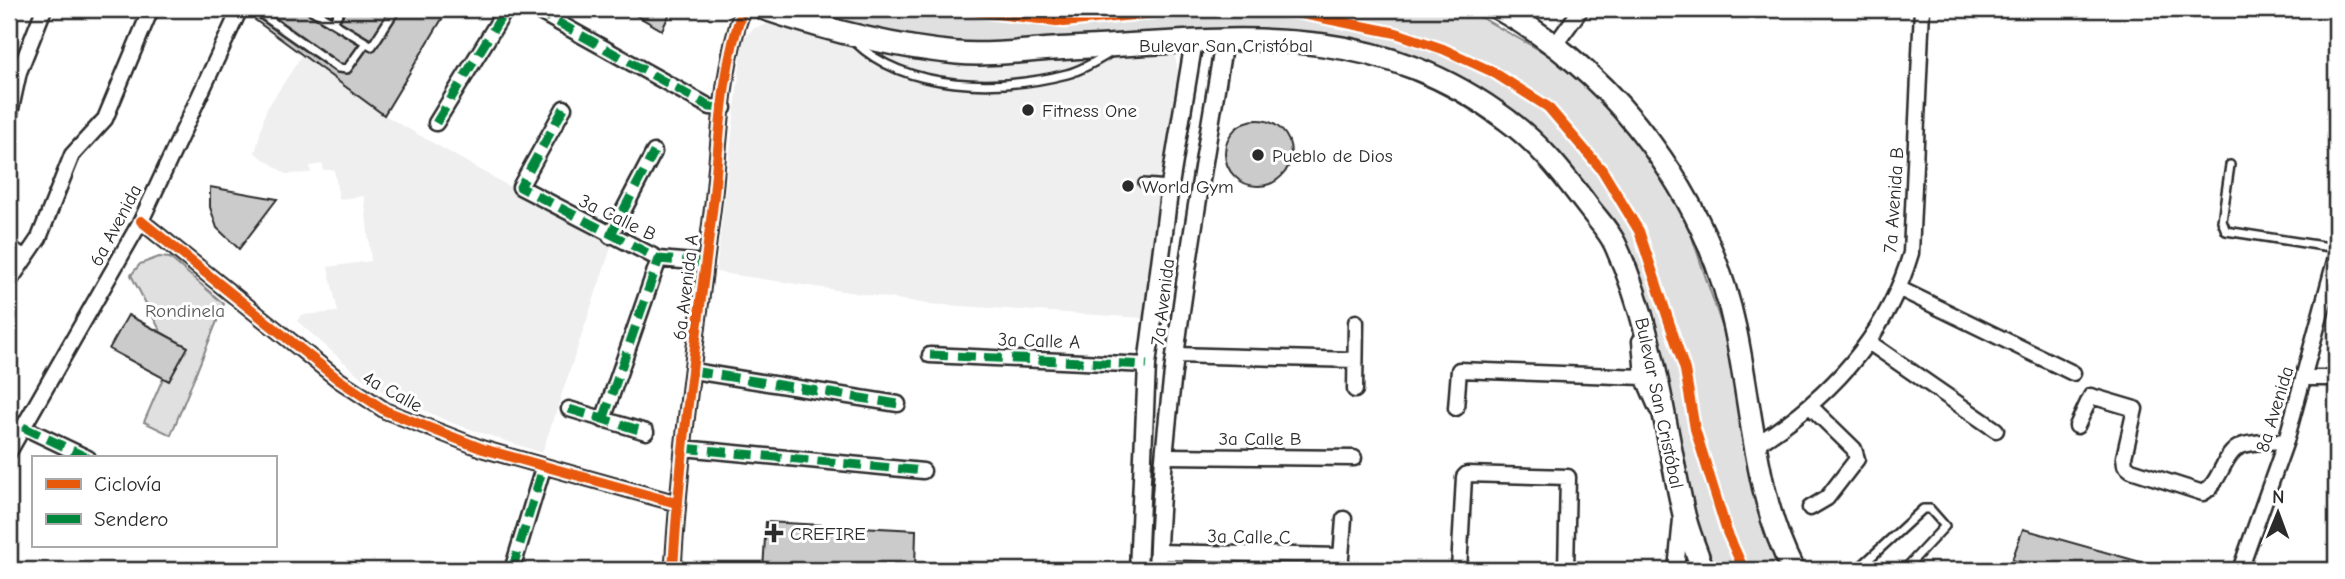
<svg xmlns="http://www.w3.org/2000/svg" width="2345" height="579" font-family="'Comic Neue',sans-serif">
<style>
.built{fill:#efefef}
.green{fill:#e0e0e0;stroke:#868686;stroke-width:2}
.building{fill:#cbcbcb;stroke:#2b2b2b;stroke-width:2}
.lines{fill:none;stroke-linecap:round;stroke-linejoin:round}
.service-casing{stroke:#2b2b2b;stroke-width:12}
.minor-casing{stroke:#2b2b2b;stroke-width:19}
.tertiary-casing{stroke:#2b2b2b;stroke-width:21}
.primary-casing{stroke:#2b2b2b;stroke-width:26}
.service{stroke:#fff;stroke-width:7}
.minor{stroke:#fff;stroke-width:14}
.tertiary{stroke:#fff;stroke-width:16}
.primary{stroke:#fff;stroke-width:21}
.quiet{stroke:#00873e;stroke-width:9;stroke-dasharray:18 9;stroke-linecap:butt}
.cycleway-casing{stroke:#fff;stroke-width:15}
.cycleway{stroke:#e8590c;stroke-width:10}
.poi-dot{fill:#2b2b2b;stroke:#fff;stroke-width:2.5}
.labels{text-anchor:middle;stroke-width:6;stroke-linejoin:round;paint-order:stroke}
.street-label{font-size:19px;fill:#2b2b2b;stroke:#fff}
.poi-label{font-size:19px;fill:#2b2b2b;stroke:#fff;text-anchor:start}
.park-label{font-size:19px;fill:#585858;stroke:#fff}
</style>
<rect width="100%" height="100%" fill="#fff"/>
<filter id="ink" filterUnits="userSpaceOnUse"><feTurbulence type="fractalNoise" baseFrequency=".0143" numOctaves="2"/><feDisplacementMap in="SourceGraphic" scale="14" xChannelSelector="R" yChannelSelector="G"/><feConvolveMatrix kernelMatrix="1 2 1 2 8 2 1 2 1" color-interpolation-filters="sRGB"/></filter>
<g filter="url(#ink)">
<path class="built" d="M776,22L1164,50L1175,56L1178,73L1175,106L1143,318L929,304L716,272L743,39L754,28Z
M302,55L384,115L612,245L542,453L452,423L371,386L297,321L301,315L338,312L328,267L371,261L364,196L339,199L334,170H323V164L310,166L311,173L286,174L255,153L266,110Z"/>
<path class="green" d="M793,9H1466L1559,61L1598,95L1635,133L1686,219L1723,329L1745,430L1784,570H1710L1694,525L1649,316L1535,132L1350,42L957,46L880,34Z
M159,257L170,258L224,304L171,435L144,422L163,378L169,381L187,347L161,332L131,275L140,264Z"/>
<path class="building" d="M260,9H448L384,115L255,20Z
M625,9H672L662,30Z
M1225 153a33 33 0 1 1 66 0a33 33 0 1 1-66 0Z
M210,187L277,199L239,249L217,228L210,207Z
M128,315L188,347L169,381L109,349Z
M766,522L916,530L915,570H763Z
M2023,529L2169,570H2045L2046,568L2012,560Z"/>
<g class="lines">
<g class="service-casing">
<path id="service" d="M254,9L338,68L347,69L365,44
M310,9L372,46L396,9
M333,22L341,9
M1529,24L1536,9
M855,42C907,92 1001,91 1067,74C1082,70 1097,61 1110,53
M2230,165L2222,221L2226,231L2336,248
M1143,183L1170,185
M1857,570L1923,509H1930L1945,526L1904,570"/>
</g>
<g class="minor-casing">
<path id="minor" d="M534,9L710,107L724,108
M1555,45L1581,9
M564,108L520,187L659,259L705,263
M9,118L19,72L44,9
M436,123L506,9
M141,221L339,380L386,411L483,449L676,503
M610,236L654,152
M9,248L25,257
M9,282L39,238L72,155L105,119L151,9
M1900,289L2073,373
M1640,341L1643,377L1657,409
M1870,343L1996,430
M930,355L1147,365
M1176,355L1355,360
M693,371L898,404
M2305,378H2336
M1355,390L1356,322
M1456,408L1459,370L1643,377
M569,409L646,432
M603,420L659,259
M2077,426L2091,396L2135,409L2124,457L2125,465L2131,470L2203,493C2221,483 2223,453 2241,446C2254,441 2272,442 2286,441
M23,427L88,458
M1755,445C1829,399 1886,338 1911,253L1922,9
M683,448L923,471
M9,452L141,221L240,9
M1166,456L1354,458
M1810,508L1827,498L1857,459L1854,449L1811,407
M1158,552L1341,556
M1566,569L1583,570
M512,570L543,468
M673,570C680,448 698,326 713,204C720,140 721,69 743,9
M1340,570L1344,519
M1459,570L1464,477L1467,474L1568,477L1566,570
M1676,570L1681,519
M2240,570L2286,441L2336,257"/>
</g>
<g class="tertiary-casing">
<path id="tertiary" d="M1138,570L1147,365L1170,185L1194,41
M1157,570C1163,393 1195,216 1224,41"/>
</g>
<g class="primary-casing">
<path id="primary" d="M765,9C827,30 892,47 957,53C988,56 1022,51 1053,49C1219,42 1363,12 1507,120C1541,145 1564,175 1589,208C1598,220 1609,231 1615,244C1654,328 1663,421 1683,510C1687,530 1696,550 1703,570
M1499,9C1617,75 1707,196 1735,328C1752,408 1755,497 1793,570"/>
</g>
<use href="#service" class="service"/>
<use href="#minor" class="minor"/>
<use href="#tertiary" class="tertiary"/>
<use href="#primary" class="primary"/>
<path class="quiet" d="M534,9L710,107L724,108
M564,108L520,187L659,259L705,263
M436,123L506,9
M610,236L654,152
M930,355L1147,365
M693,371L898,404
M569,409L646,432
M603,420L659,259
M23,427L88,458
M683,448L923,471
M512,570L543,468"/>
<g class="cycleway-casing">
<path id="cycleway" d="M956,9L1064,22L1192,9
M1249,9L1298,13L1396,33L1443,49L1493,72L1548,107L1602,170L1639,231L1685,370L1695,429L1727,532L1744,570
M141,221L339,380L386,411L483,449L676,503
M673,570C680,448 698,326 713,204C720,140 721,69 743,9"/>
</g>
<use href="#cycleway" class="cycleway"/>
</g>
</g>
<g class="poi-dot">
<circle cx="1028" cy="110" r="7"/>
<circle cx="1258" cy="155" r="7"/>
<circle cx="1128" cy="186" r="7"/>
<path d="M770.5 522.5h7v7h7v7h-7v7h-7v-7h-7v-7h7z"/>
</g>
<g class="labels">
<g class="street-label">
<text x="1226" y="52">Bulevar San Cristóbal</text>
<text transform="translate(1893 200) rotate(-86)" y="7">7a Avenida B</text>
<text transform="translate(618 217) rotate(26)" y="7">3a Calle B</text>
<text transform="translate(115 225) rotate(-62)" y="7">6a Avenida</text>
<text transform="translate(685 287) rotate(-83)" y="7">6a Avenida A</text>
<text transform="translate(1162 302) rotate(-83)" y="7">7a Avenida</text>
<text transform="translate(1039 340) rotate(2)" y="7">3a Calle A</text>
<text transform="translate(393 391) rotate(29)" y="7">4a Calle</text>
<text transform="translate(1660 403) rotate(78)" y="7">Bulevar San Cristóbal</text>
<text transform="translate(2274 409) rotate(-73)" y="7">8a Avenida</text>
<text x="1260" y="445">3a Calle B</text>
<text transform="translate(1249 536) rotate(1)" y="7">3a Calle C</text>
</g>
<g class="poi-label">
<text x="1042" y="117">Fitness One</text>
<text x="1272" y="162">Pueblo de Dios</text>
<text x="1142" y="193">World Gym</text>
<text x="790" y="540">CREFIRE</text>
</g>
<g class="park-label">
<text x="185" y="317">Rondinela</text>
</g>
</g>
<rect width="2345" height="579" fill="none" stroke="#fff" stroke-width="35"/>
<rect x="18" y="18" width="2310" height="544" fill="none" stroke="#2b2b2b" stroke-width="2.5" filter="url(#ink)"/>
<rect x="32" y="456" width="245" height="91" fill="#ffffff" stroke="#aaaaaa" stroke-width="2"/>
<rect x="46" y="479" width="35" height="10" fill="#e8590c" stroke="#aaaaaa" stroke-width="2"/>
<text x="94" y="491" font-size="21" fill="#2b2b2b">Ciclovía</text>
<rect x="46" y="514" width="35" height="10" fill="#00873e" stroke="#aaaaaa" stroke-width="2"/>
<text x="94" y="526" font-size="21" fill="#2b2b2b">Sendero</text>
<g transform="translate(2278 513) rotate(1)" stroke="#ffffff" stroke-width="5" paint-order="stroke">
<path d="M0-5L12 26L0 18L-12 26Z" fill="#2b2b2b"/>
<text y="-10" font-size="19" font-weight="bold" text-anchor="middle" fill="#2b2b2b">N</text>
</g>
</svg>
